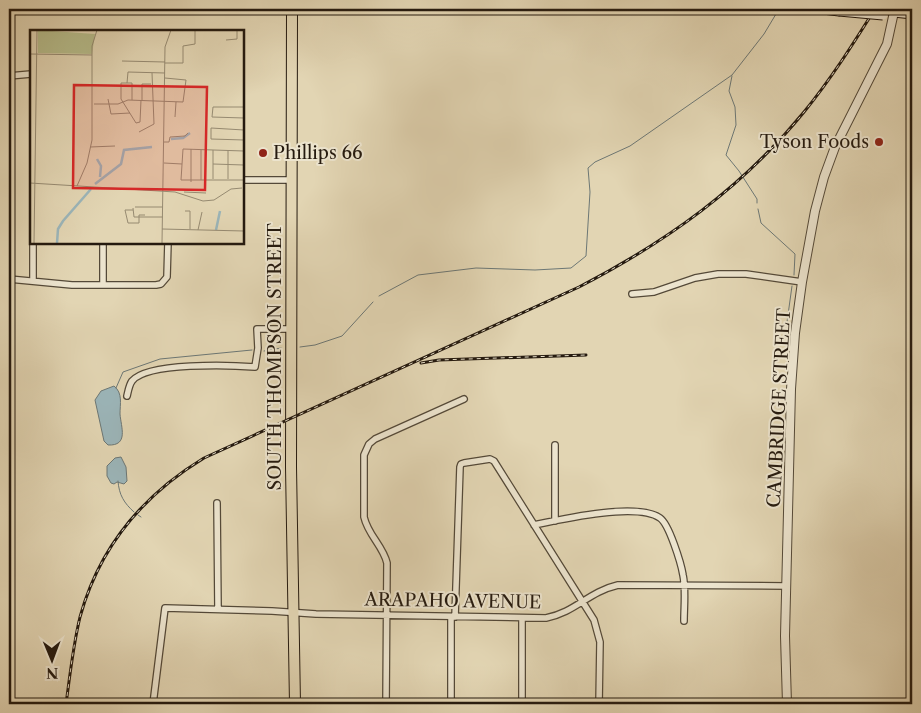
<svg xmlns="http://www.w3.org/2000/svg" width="921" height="713" font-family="'Libre Caslon Text',serif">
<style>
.water{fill:#9bb5b9;stroke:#6c7775}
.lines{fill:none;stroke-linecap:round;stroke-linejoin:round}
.stream{stroke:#6c7775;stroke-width:1}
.minor-casing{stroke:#544938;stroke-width:8}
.tertiary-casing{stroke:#544938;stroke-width:10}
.secondary-casing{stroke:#251a0f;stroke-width:11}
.trunk-casing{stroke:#251a0f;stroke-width:12}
.minor{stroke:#ece4ce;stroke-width:5.5}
.tertiary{stroke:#ece4ce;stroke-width:8}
.secondary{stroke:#ece4ce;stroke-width:9}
.trunk{stroke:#e2d5b3;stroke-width:10}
.rail-casing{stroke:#251a0f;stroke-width:3}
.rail{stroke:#ece4ce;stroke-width:1;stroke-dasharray:4;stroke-linecap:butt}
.secondary-bridge-casing{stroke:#251a0f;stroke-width:11;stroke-linecap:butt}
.secondary-bridge{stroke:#ece4ce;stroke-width:9}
.poi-dot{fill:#8f2418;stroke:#ece4ce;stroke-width:2}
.labels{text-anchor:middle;stroke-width:4;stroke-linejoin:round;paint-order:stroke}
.poi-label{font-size:18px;fill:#251a0f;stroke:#ece4ce;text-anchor:end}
.street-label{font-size:18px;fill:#251a0f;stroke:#ece4ce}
.inset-river{fill:none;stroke:#9bb5b9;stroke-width:2.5}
.inset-road{fill:none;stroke:#968a71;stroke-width:1}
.view{fill:#d62828;fill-opacity:0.15;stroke:#d62828;stroke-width:2.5}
.inset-edge{fill:none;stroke:#251a0f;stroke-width:2.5}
</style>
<rect width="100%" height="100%" fill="#e2d5b3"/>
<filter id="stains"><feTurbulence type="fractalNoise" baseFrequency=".004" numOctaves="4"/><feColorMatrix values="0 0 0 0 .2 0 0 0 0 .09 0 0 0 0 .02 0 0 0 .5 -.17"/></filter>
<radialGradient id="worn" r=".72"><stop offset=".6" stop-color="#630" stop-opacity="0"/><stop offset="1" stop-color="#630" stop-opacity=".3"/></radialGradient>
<path class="water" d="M114,386C123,393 120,404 120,414C121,427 129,446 108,445L104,441L95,400L101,391Z
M121,457L126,467L127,481L124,484L117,482L114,484L111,483L107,476V466L115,458Z"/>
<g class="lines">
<path class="stream" d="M732,76L729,91L735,107L736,125L726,155L739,171L757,199V203
M758,209L761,223L795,254L794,275
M379,296L418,275L476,268L535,270L571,268L586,256L590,192L588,168L595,162L630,146L732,75L764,34L779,9
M787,322L792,286
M300,347L315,345L342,336L373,302
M264,351L281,348
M116,388L123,372L160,359L252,350
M118,481C119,495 124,503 134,512
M138,515L141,517"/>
<g class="minor-casing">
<path id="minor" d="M9,76L31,74
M242,180H291
M33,242V281
M103,242V285
M9,279L72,285H156L161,284L167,277L168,242
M632,294L654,292L695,278L718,274H746L802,282
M127,396C128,392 129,385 132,381C147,362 231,365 255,367L258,348L257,329H291
M217,503L218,609
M555,521V445
M534,525C562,519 637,502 660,518C669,524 681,563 683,575C686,589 684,606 684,621
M451,617V704
M455,617L460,467L461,464L464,463L490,459L494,461L594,620L600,642L599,704
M153,704L165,608L272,611L316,614L546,618C576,612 588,592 618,585L786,586
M386,704L387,563C383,546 368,535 364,517V455L369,444L375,439L464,399
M522,704V618"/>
</g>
<g class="tertiary-casing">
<path id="tertiary" d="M787,704L785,636L791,389L795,333L802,282L815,211L824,177L835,147L887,44L894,12"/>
</g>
<g class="secondary-casing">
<path id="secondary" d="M823,9L839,11
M888,9L894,12L912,14"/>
</g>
<g class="trunk-casing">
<path id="trunk" d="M292,9L291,467L295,704"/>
</g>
<use href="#minor" class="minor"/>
<use href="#tertiary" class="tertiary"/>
<use href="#secondary" class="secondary"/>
<use href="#trunk" class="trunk"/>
<g class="rail-casing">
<path id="rail" d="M421,363L439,360L586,355
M66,704C70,675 73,646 80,617C99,548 143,495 204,458L579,287C666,242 742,188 804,112C831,79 853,44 875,9"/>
</g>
<use href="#rail" class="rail"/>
<g class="secondary-bridge-casing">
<path id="secondary-bridge" d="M839,11L883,15"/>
</g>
<use href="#secondary-bridge" class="secondary-bridge"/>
</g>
<g class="poi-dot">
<circle cx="879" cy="142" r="5"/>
<circle cx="263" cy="153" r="5"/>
</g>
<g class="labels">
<g class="poi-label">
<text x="869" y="148">Tyson Foods</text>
<text x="273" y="159" text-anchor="start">Phillips 66</text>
</g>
<g class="street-label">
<text transform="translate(275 357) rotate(-90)" y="6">SOUTH THOMPSON STREET</text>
<text transform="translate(779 408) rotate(-87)" y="6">CAMBRIDGE STREET</text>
<text transform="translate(453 601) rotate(1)" y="6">ARAPAHO AVENUE</text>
</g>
</g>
<g transform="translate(30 30)">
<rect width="214" height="214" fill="#e2d5b3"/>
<path d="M8,0L65,4L62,24L8,23Z" fill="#b6bc8b"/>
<path class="inset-river" d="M141,109L153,108L160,103M67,129L71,136L70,147M65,154L91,134L94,120L122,117M186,200L190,181M27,213L28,199L33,191L61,159"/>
<path class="inset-road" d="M196,10L207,9V0M0,24L62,25M92,31L135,32M135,33H153V16L165,14V0M97,53L98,42L135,43M78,69L81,84L100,83M102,70V53H91V69L106,93L110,92L111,70M112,70V54H121M64,74H88L98,70L153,72L156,50L135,48M214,77H183L182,87L214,88M145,87L146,72M214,100L181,98V109L214,110M109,102L124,94L122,43M134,112H139L140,107L155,106L158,103M60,117L85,116M214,121L153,119L151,150H214M134,133L152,134M183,134L214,135M183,149V120M198,149V120M171,150V120M161,152V119M0,153L145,162L173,171L184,170L201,159L212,158M47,156L57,133L62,110V16L67,0M154,162L176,163M105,177H133M103,178L104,187H133M103,180H95L98,193H109V185H115M155,181H160V199M132,199L214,201M168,200L172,182M4,213L7,0M132,213L135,17L141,0"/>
<path class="view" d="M44,55L177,57L175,160L43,158Z"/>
<rect width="214" height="214" class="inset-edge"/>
</g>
<rect width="921" height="713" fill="none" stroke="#e2d5b3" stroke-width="30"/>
<rect x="10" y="10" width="901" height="693" fill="none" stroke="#251a0f" stroke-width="2.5"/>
<rect x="15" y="15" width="891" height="683" fill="none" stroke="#251a0f"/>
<g transform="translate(52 660) rotate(179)" stroke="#ece4ce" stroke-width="4" paint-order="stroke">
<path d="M0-4L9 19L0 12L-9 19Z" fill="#251a0f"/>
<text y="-8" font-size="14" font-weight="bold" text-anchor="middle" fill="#251a0f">N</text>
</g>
<rect width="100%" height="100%" filter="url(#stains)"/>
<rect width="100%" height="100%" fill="url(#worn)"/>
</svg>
